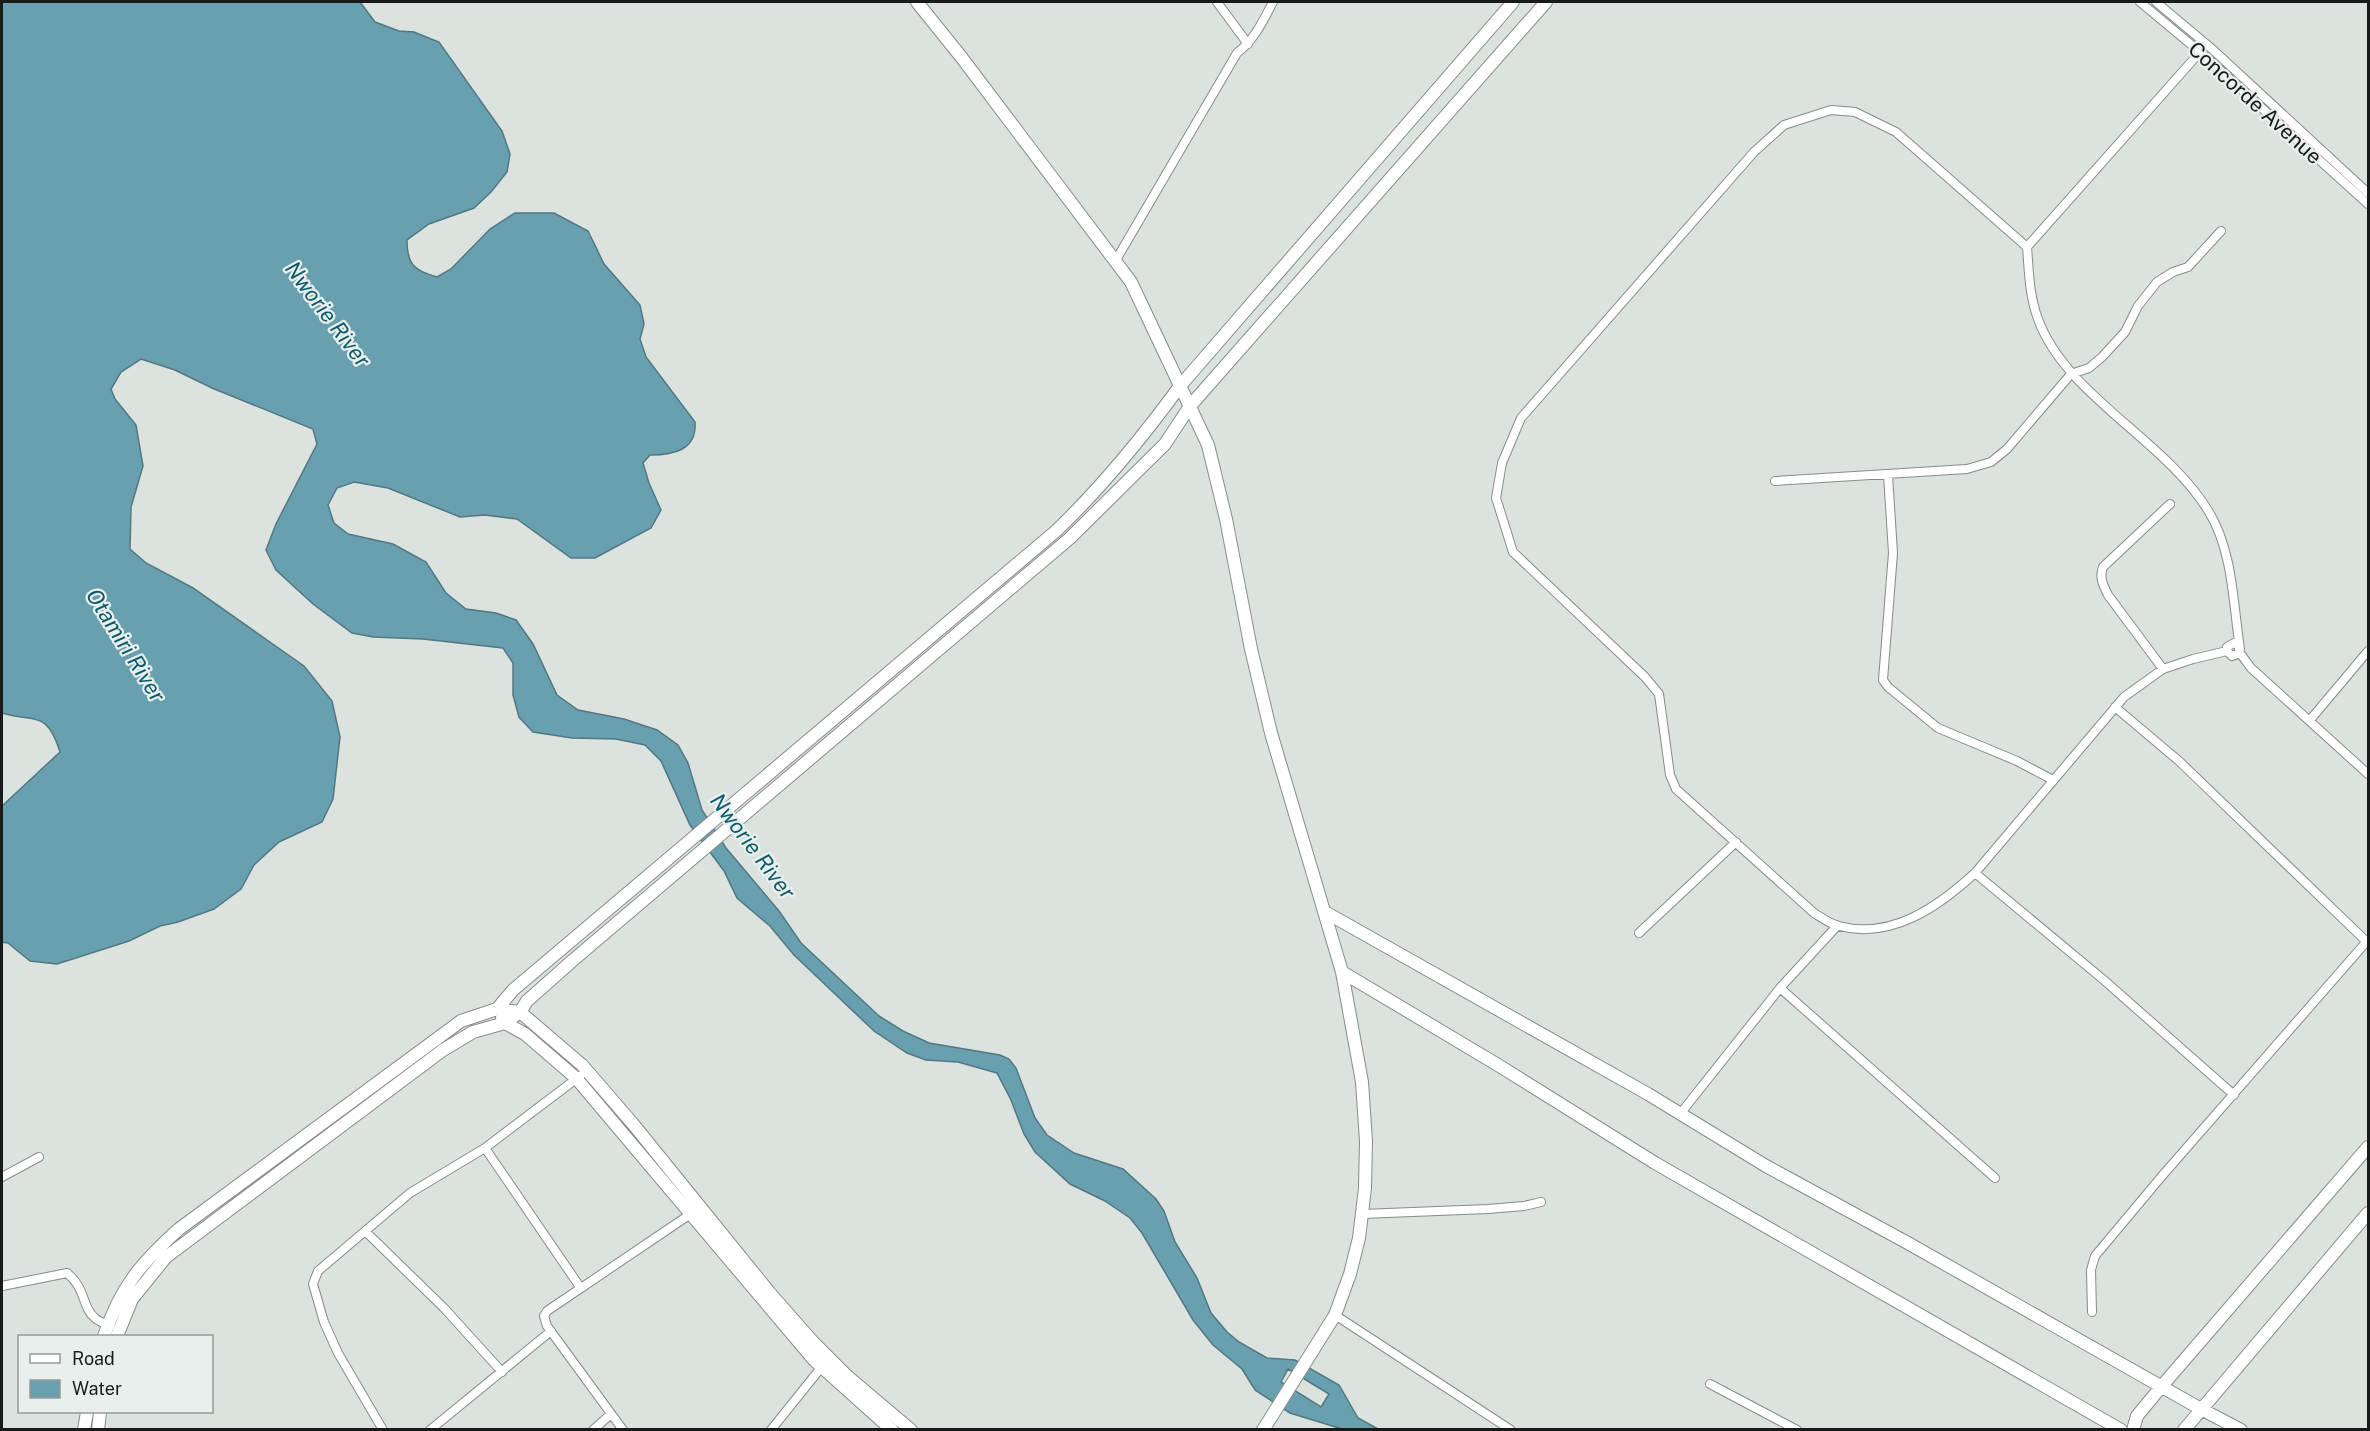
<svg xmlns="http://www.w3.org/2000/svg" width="2370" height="1431" font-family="'Public Sans',sans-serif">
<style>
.water{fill:#69a0af;stroke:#517882;stroke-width:1.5;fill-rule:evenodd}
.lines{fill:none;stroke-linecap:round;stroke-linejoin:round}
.street-casing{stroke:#868c89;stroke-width:10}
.secondary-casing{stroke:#868c89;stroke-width:14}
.street{stroke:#fff;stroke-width:8}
.secondary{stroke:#fff;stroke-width:12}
.labels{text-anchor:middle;stroke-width:4.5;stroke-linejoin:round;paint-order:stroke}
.street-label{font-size:21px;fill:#191b1a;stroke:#e9efec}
.water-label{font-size:22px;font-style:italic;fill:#0c5b6b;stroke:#e9efec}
</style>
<rect width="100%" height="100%" fill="#dce2de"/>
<path class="water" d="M2,2H360L375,22L399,31L414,32L439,42L502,131L510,154L507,172L491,192L474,208L429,224L407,240C407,264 414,271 437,277L451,269L490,229L515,213H554L588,231L604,264L640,305L644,324L640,339L646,357L695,422C697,450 674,455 650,455L643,463L649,483L661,510L651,528L595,558H571L517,519L485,515L460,517L388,488L354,482L337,488L328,505L334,523L348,534L393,544L426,562L446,593L466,609L496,613L516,620L533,644L557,695L578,710L624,719L657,730L678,745L688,763L702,810L726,848L779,911L801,943L879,1016L903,1031L929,1043L1000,1055L1009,1059L1016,1068L1035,1118L1047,1135L1074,1153L1123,1169L1156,1199L1164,1211L1175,1242L1197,1278L1211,1313L1227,1332L1239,1342L1267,1358L1295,1360L1339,1385L1358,1418L1378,1429H1342L1290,1413L1255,1390L1242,1369L1213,1345L1193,1320L1142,1233L1130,1218L1105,1201L1070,1184L1035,1152L1024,1134L1011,1100L997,1073L958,1062L926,1060L907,1053L874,1031L794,955L770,926L737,898L724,871L690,825L661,761L645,745L616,739L572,738L533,732L519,717L513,695V663L503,648L423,639L373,637L352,633L313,604L276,570L266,550L276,524L317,444L313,429L212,388L175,370L141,359L121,372L111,389L115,399L136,425L143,466L131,507L130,549L146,563L193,588L304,666L332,701L340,737L333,799L322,822L279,842L254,865L241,889L214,909L178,922L160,926L129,941L57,964L30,961L8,943L2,942V806L60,752C47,710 36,723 2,713ZM1288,1369L1329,1394L1321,1407L1281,1382Z"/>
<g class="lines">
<g class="street-casing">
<path id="street" d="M1217,2L1248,44
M2140,2L2200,52L2368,204
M2156,2L2211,48L2368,193
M2200,52L2027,247C2029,271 2029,295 2038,319C2066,396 2166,440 2209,512C2233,552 2233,603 2240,649
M2027,247L1896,132L1855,112L1831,110L1784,125L1754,152L1521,418L1502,463L1496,498L1513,552L1645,677L1659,694L1670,775L1676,789L1814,913C1822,918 1830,924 1839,926C1891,940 1938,907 1975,873L2124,697L2163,669L2193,659L2227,651
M1116,260L1237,53C1255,39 1263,21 1273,2
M1888,475L1893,553L1883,680L1888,687L1938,728L2017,761L2053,780
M1775,481L1967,469L1991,462L2007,449L2071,374L2089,368L2102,357L2125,332L2138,306L2157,282L2173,272L2188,267L2221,231
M2240,653L2232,656L2227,651V647L2234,643L2238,645L2240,653L2251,668L2368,774
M2163,669L2108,595C2103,585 2099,577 2103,567L2170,504
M2115,707L2179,761L2367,942
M2310,720L2368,651
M1975,873L2105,981L2234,1095
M1639,933L1736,842
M1780,988L1995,1178
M1680,1114L1780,988L1837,926
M485,1148L580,1287
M2,1177L39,1157
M1362,1214L1488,1209L1524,1206L1541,1202
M365,1231L444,1308L502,1372
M2,1286L67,1273C86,1288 82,1308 95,1318C98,1321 104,1323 108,1325
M2092,1312L2091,1270L2095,1256L2162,1176L2368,940
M1335,1315L1511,1430
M1710,1384L1797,1430
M383,1430L338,1353L324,1322L313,1284L318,1271L410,1193L485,1148L580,1076
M430,1430L551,1331
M593,1430L611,1414
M623,1430L547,1326L544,1316L547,1311L695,1211
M771,1430L824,1364"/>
</g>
<g class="secondary-casing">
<path id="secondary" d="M917,2L962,58L1131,282L1208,445L1226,519L1251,649L1271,733L1342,972L1362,1082L1366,1141L1365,1188L1359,1238L1350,1274L1335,1315L1263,1430
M1325,912L1648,1094L1766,1166L1906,1242L2201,1409L2241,1430
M1342,972L1498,1065L1655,1163L2121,1430
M497,1009L513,990L1056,531C1103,486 1142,438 1180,386L1513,2
M502,1018L505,1023L525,1034L576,1078L814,1360L892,1430
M104,1336C121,1287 140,1264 179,1229L461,1021L497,1009L520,1012L582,1065L633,1124L769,1292L813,1342L846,1375L911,1430
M117,1336L132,1299L166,1257L443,1050L473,1032L505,1023L520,1012L527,1001L572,961L1070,538L1165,444L1190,406L1546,2
M84,1430L87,1412
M98,1430L100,1412
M2133,1430L2137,1416L2161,1387L2368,1147
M2184,1430L2368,1213"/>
</g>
<use href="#street" class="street"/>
<use href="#secondary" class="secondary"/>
</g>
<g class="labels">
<g class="street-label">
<text transform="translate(2255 103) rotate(42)" y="7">Concorde Avenue</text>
</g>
<g class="water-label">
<text transform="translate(328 314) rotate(53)" y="8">Nworie River</text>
<text transform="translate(126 645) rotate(58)" y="8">Otamiri River</text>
<text transform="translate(753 846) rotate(53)" y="8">Nworie River</text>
</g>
</g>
<rect width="2370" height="1431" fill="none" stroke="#191b1a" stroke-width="6"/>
<rect x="18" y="1335" width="195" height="78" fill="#e9efec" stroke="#969a98" stroke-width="1.5"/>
<rect x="30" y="1354" width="30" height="9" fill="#ffffff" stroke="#969a98" stroke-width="1.5"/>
<text x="72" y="1365" font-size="18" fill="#191b1a">Road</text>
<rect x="30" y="1380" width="30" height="18" fill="#69a0af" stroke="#969a98" stroke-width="1.5"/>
<text x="72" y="1395" font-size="18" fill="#191b1a">Water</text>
</svg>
